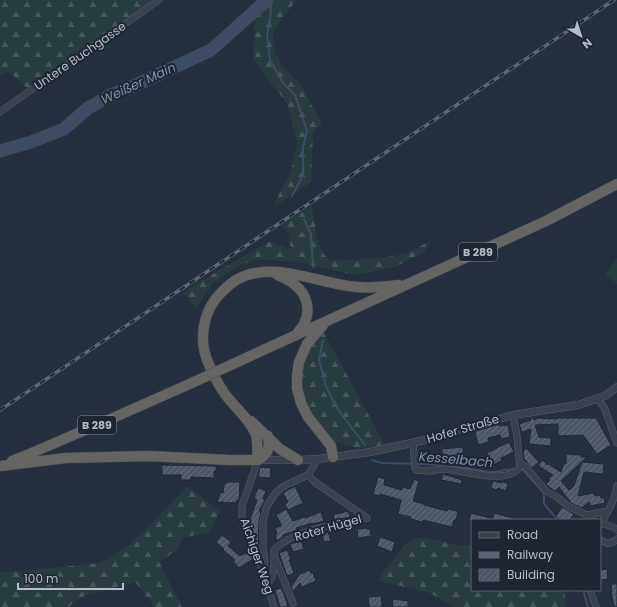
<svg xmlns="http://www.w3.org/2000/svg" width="617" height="607" font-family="Poppins,sans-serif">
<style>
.forest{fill:url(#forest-firs)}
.garden{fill:#283b3e}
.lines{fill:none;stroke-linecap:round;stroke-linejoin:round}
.stream{stroke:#3d4c64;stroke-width:2}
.river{stroke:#3d4c64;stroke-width:13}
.building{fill:url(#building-hatch);stroke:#212834}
.minor-casing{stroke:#585f6b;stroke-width:7}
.tertiary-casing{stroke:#585f6b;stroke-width:8}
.trunk-casing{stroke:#454c58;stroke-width:11}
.minor{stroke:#3a414d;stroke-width:6}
.tertiary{stroke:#3a414d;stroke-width:7}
.trunk{stroke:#656462;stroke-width:10}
.rail-casing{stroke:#5c6573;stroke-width:3.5}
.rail{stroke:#1f2632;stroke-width:2;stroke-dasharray:6;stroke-linecap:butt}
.trunk-bridge-casing{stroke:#454c58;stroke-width:11;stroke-linecap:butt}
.trunk-bridge{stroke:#656462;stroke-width:10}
.labels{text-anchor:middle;stroke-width:4;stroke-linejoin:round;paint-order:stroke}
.shield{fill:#1f2632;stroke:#898f9b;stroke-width:1}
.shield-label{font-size:11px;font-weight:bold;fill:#b6bcc8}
.street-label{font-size:12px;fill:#b6bcc8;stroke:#1f2632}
.water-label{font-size:13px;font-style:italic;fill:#7f92ad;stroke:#1f2632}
</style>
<defs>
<pattern id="forest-firs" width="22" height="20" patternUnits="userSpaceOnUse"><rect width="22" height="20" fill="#283b3e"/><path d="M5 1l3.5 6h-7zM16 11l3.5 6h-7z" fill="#455558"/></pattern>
<pattern id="building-hatch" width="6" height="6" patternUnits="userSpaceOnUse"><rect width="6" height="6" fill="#4c5665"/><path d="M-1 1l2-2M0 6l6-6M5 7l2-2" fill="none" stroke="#646c7a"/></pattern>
</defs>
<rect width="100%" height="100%" fill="#262f3d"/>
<path class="forest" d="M0,0H156L29,90L8,71L0,75Z
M256,0H297L284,16L273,33L275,52L281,64L301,85L322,124L313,133L311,182L275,206L276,200L291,172L297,142L287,103L265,76L253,59Z
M312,206L317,238L322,252L329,260C354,259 381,260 406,253C415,251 422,244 431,241L424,252L395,267L354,275L292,261L258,260L240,265L212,284L196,309L183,293L199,282L270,241L291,250L289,234L281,225Z
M323,331L385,445L362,448L347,446L336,442L326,435L305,405L301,390V369L313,340Z
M187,486L220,511L209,532L182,538L177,550L159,562L182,607H155L135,582L84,596L68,607H0V572H10L100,563L130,544L153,522Z
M425,538L468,547L472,544V590H563L565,593L566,607H454L430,593L379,581L384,569L395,558L405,544L412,539Z"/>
<path class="garden" d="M617,258V284L605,275Z"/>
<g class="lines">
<path class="stream" d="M266,1L271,10L270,20L267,36L270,60L283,83L295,95L307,131L303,147V175L292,196
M304,219L311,234L313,267
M323,340L319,360L326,386L332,399L342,415L365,445
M372,460L378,462L382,463L422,464L444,466
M448,467H460L489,472H496L504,470L515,469
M519,469H522L544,493V504L558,520
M583,590L588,607"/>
<path class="river" d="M0,151L31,142L64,129L88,108L111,95L138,84L211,50L267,0"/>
</g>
<path class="building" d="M531,417H533L534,420L538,418L558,419V418H596L611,445L597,454L583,435L558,436V424L535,425L539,437L551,438V446L529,444L531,429L522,432L519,424L531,420Z
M499,424V426L508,425L510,437L501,439L500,435L488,438L489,442L478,445L475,431Z
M509,442L514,452L501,458L502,460L492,466L487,453Z
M463,447L464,461L443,463L442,449Z
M526,448L539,462L532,468L524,459L523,451Z
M566,454L581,455V457H587L561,481L569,490L574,486L582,462L604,464L603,474L584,472L578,496L594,493L595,496L600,495L601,498L604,497L605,503L590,506L589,502L582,508L571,503L559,487L555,491L549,487L546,484L550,480L548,479L553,475L540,467L538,465L543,460L547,465L548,464L561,472L564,463L566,464Z
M162,465L216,466V471H214V478L191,477V480H181V475H162Z
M260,467L271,468L270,478L258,477Z
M443,474L462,480L461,484L441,480Z
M378,477L385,479L384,485L402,490V487L410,489L414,479L419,481L413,501L424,504V505L447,511L448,509L458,511L456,520H454L452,527L423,520L422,522L411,519V517L398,514L401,500L380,494V496L373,494Z
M493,481L502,483V481L508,484L506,491L498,488L497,490L491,488Z
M229,482H240L239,500H237L236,503L217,502L221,492L223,493L224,485L226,483Z
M295,486L303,503L288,510L285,504L288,502L283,493Z
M258,488L266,491L263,499L265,500L259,511H261L259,521L258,546L251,528L250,523L249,522L257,500L254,498Z
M562,507L574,514L570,520H560L556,516Z
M286,509L293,521L305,517V518L321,512L324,521L313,524L312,523L296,528L297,530L283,535V537L277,541L275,535L277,534L275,528L281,526L280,524H281L276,515Z
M348,511L350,517L335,520L333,515Z
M471,513L490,518V520H469Z
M494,513L513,518L512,520H492Z
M367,528V529H370L371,536L358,538L357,529Z
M328,532L331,541L324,542L322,534Z
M222,535L231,542L228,546L240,556L250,551L253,559L239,568L233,561L235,560L223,550L224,549L216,542Z
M380,537L395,542L392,552L377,546Z
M301,541L304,549L293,552L290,544Z
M287,550L291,560H289L294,573L287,576L279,553Z
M607,569L608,579L600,580V570Z
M309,570L311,573H313L316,581L302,587L300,583L293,591L291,587L299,575Z
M611,584H617V607H615L613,602L611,592H612Z
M281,588L284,594L288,607H280L275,590Z
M381,596L382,607H369L368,597Z
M393,599L408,601V607H392Z"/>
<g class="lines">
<g class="minor-casing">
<path id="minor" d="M0,112L159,0
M597,399L604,407L617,443
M413,443L415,468L416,470C421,470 427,471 432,471C436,470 440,469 444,469C464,470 506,486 520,467L517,436L513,415
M258,460L242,506V518L263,571L274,607
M520,463L526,467L546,491L557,497L568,506L587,515L593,520
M308,475L316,483L367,518
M587,515L608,511
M601,523L613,527L617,530
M600,525C607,513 615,501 617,486
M600,540C608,544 610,545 617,539
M275,558L293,603
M263,571L265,561L263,547V521L267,506L274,495L281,488L288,484L308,475L318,459
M266,584C268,582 270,581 271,579C275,573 274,557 274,550C278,545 284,542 289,539C313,527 341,523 367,518
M590,590L596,607"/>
</g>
<g class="tertiary-casing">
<path id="tertiary" d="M258,460H298L318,459L370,452L425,440L462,429L513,415L578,405L605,396L617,387"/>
</g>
<g class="trunk-casing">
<path id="trunk" d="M276,274C283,278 290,280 295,285C307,294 311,310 304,324C302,327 299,331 297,334
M323,325L307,344L299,362L297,376V388L301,403L308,417L331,446L333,457
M235,363L546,221L617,184
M251,421L280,449L298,460
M258,460C257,452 258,443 256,435C250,419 235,408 225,394C218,384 212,373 208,362C201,346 202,328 208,312C212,302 220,293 228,286C231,284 234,281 238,279C273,260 320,284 356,287C370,288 385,287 399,285
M12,461L27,455L106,421L194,382
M0,466L66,458L148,456L230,460H258L263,457L267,452L269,446L268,436"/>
</g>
<use href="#minor" class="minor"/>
<use href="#tertiary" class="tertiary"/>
<use href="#trunk" class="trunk"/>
<g class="rail-casing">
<path id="rail" d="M0,410L614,0"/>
</g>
<use href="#rail" class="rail"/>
<g class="trunk-bridge-casing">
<path id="trunk-bridge" d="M194,382L235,363"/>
</g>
<use href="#trunk-bridge" class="trunk-bridge"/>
</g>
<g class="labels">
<g class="shield">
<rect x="459" y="243" width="38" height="18" rx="3"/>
<rect x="78" y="416" width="38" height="18" rx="3"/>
</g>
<g class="shield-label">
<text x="478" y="256">B 289</text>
<text x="97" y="429">B 289</text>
</g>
<g class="street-label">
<text transform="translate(80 56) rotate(-35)" y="4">Untere Buchgasse</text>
<text transform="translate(463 429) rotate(-16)" y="4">Hofer Straße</text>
<text transform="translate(328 528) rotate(-16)" y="4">Roter Hügel</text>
<text transform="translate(257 556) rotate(71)" y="4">Aichiger Weg</text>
</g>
<g class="water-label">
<text transform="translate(138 83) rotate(-25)" y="5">Weißer Main</text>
<text transform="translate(456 459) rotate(5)" y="5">Kesselbach</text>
</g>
</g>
<rect x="471" y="519" width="130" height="72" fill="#1f2632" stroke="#5b626e"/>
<rect x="479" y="532" width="20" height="6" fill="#3a414d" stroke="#5b626e"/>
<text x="507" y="539" font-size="12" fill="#b6bcc8">Road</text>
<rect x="479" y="552" width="20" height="6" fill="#5c6573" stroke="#5b626e"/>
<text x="507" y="559" font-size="12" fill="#b6bcc8">Railway</text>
<rect x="479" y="569" width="20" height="12" fill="url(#building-hatch)" stroke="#5b626e"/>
<text x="507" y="579" font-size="12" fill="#b6bcc8">Building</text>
<g transform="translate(581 36) rotate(141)" stroke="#1f2632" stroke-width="3" paint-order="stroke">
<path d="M0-3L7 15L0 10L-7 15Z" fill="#b6bcc8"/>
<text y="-6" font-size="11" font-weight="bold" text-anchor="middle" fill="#b6bcc8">N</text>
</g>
<path d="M18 583v6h105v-6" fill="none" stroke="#b6bcc8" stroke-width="2"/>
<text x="24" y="583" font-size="12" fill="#b6bcc8" stroke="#1f2632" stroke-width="3" paint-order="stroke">100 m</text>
</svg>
